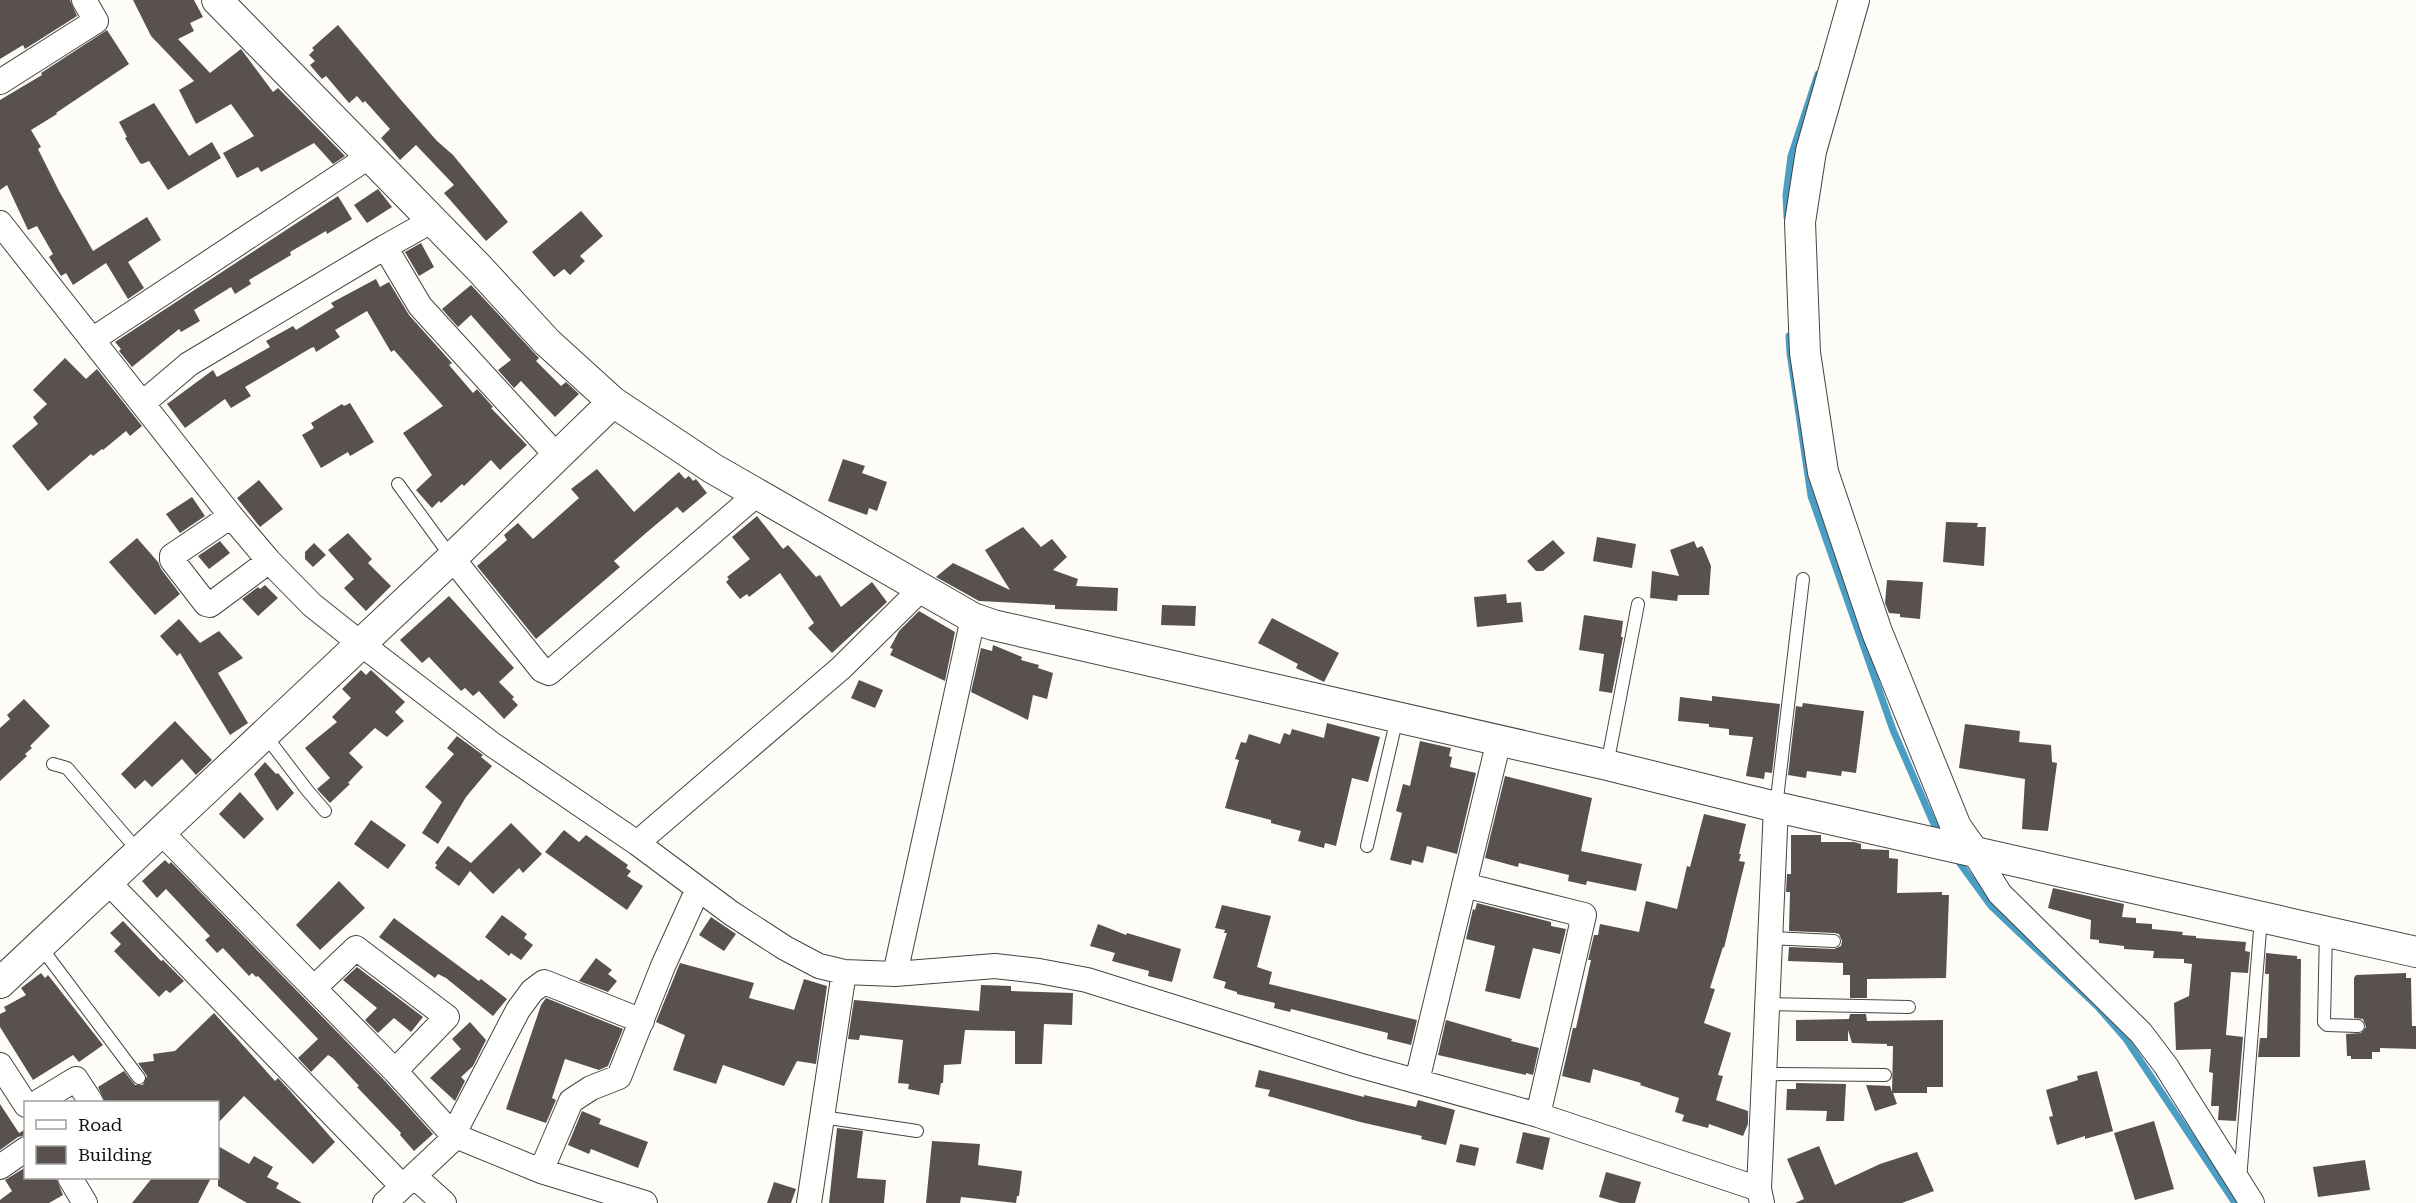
<svg xmlns="http://www.w3.org/2000/svg" width="2416" height="1203" font-family="'Roboto Serif',serif">
<style>
.lines{fill:none;stroke-linecap:round;stroke-linejoin:round}
.stream{stroke:#4b9ec3;stroke-width:7}
.building{fill:#59514e}
.service-casing{stroke:#444;stroke-width:14}
.minor-casing{stroke:#444;stroke-width:26}
.tertiary-casing{stroke:#444;stroke-width:32}
.service{stroke:#fff;stroke-width:12}
.minor{stroke:#fff;stroke-width:24}
.tertiary{stroke:#fff;stroke-width:30}
</style>
<rect width="100%" height="100%" fill="#fefcf6"/>
<g class="lines">
<path class="stream" d="M1787,217L1786,195L1791,156L1818,74
M1789,336L1790,353L1811,496L1893,730L1933,822L1942,836
M1956,858L1991,906L2098,1007L2126,1039L2235,1203"/>
</g>
<path class="building" d="M0,0H70L77,16L25,49L23,45L0,59Z
M133,0H194L203,17L190,23L194,31L178,39L210,73L241,49L273,92L278,88L345,156L333,164L314,143L261,172L258,167L237,178L223,153L254,136L231,104L196,124L179,90L194,81L151,36Z
M338,25L401,100L437,141L453,155L508,222L486,241L444,193L454,185L416,145L400,160L381,138L390,129L365,101L363,103L357,96L349,103L326,76L322,79L310,65L315,61L309,55L314,50L312,48Z
M107,30L129,64L56,113L57,114L31,130L41,147L38,149L59,191L93,251L147,217L161,240L128,262L144,288L128,299L106,263L73,285L66,273L61,276L49,257L53,254L37,226L28,230L7,185L0,190V100L42,75L41,73Z
M154,103L189,156L212,142L221,158L168,190L149,161L142,164L140,163L125,138L127,137L119,122Z
M378,189L392,207L367,223L354,205Z
M338,196L352,219L327,234L326,231L290,252L291,255L249,280L251,284L235,294L231,287L194,310L200,321L181,332L179,329L132,367L119,351L121,349L115,342Z
M581,211L603,236L580,256L585,261L570,275L564,269L554,277L532,252Z
M421,243L434,267L419,276L405,252Z
M376,279L380,287L389,282L409,315L452,363L449,365L473,393L477,389L493,407L491,408L527,445L500,470L491,460L464,486L462,484L441,503L439,501L432,508L416,490L432,475L403,433L443,406L394,350L391,352L367,311L335,330L340,337L316,352L314,347L311,348L245,387L251,396L231,408L225,399L185,428L167,404L213,370L217,377L270,347L266,341L293,326L296,330L334,307L331,303Z
M471,285L539,358L536,361L561,386L566,382L579,394L555,417L521,381L514,388L498,370L511,360L471,315L458,327L442,309Z
M65,358L86,379L97,369L142,426L130,436L126,431L103,450L102,449L93,456L91,454L48,491L12,446L38,424L33,417L47,404L33,390Z
M350,403L374,442L350,456L348,452L321,468L302,435L314,428L311,423L342,404L344,406Z
M843,459L865,466L862,473L887,482L877,511L869,508L867,515L828,501Z
M597,469L634,512L679,472L685,479L689,476L693,481L696,479L707,493L683,513L677,507L646,533L614,561L620,567L536,639L477,566L507,540L504,535L518,523L533,539L579,498L571,489Z
M259,480L283,509L260,527L237,498Z
M192,497L205,516L180,533L166,514Z
M757,516L783,549L788,545L816,577L820,575L841,607L872,582L887,602L832,653L808,628L814,623L780,573L749,597L747,594L740,599L726,582L729,579L727,577L750,559L732,537Z
M1946,522L1978,523L1977,527H1986L1984,566L1943,562Z
M1023,527L1041,547L1052,539L1067,557L1053,570L1078,579L1076,586L1118,588L1117,611L1055,609V605L979,601L936,577L953,563L1010,590L985,550Z
M348,533L372,559L368,563L391,586L366,611L344,588L354,579L328,550Z
M1597,537L1636,544L1632,568L1593,561Z
M137,538L158,562L161,569L180,594L155,615L109,562Z
M1553,540L1565,553L1543,571H1536L1527,561Z
M220,541L230,553L209,569L198,556Z
M1694,541L1697,548L1702,546L1704,549L1711,566L1709,595H1678L1677,601L1650,598L1652,571L1679,576L1670,550Z
M314,543L326,555L313,567L305,559V552Z
M1887,580L1923,582L1920,619L1900,617V614L1889,613L1885,603Z
M265,585L278,598L258,616L242,599L258,587L260,589Z
M1506,594L1507,603L1521,602L1523,622L1477,627L1474,597Z
M449,596L514,668L499,682L514,697L512,699L518,705L504,719L479,691L473,696L465,688L461,691L429,657L422,663L400,640Z
M1162,605L1196,606L1195,626L1161,625Z
M919,611L955,632L945,681L890,655L893,649L890,648L899,631Z
M1584,615L1623,621L1621,637H1623L1612,693L1599,691L1604,654L1579,650Z
M1272,618L1339,653L1324,682L1296,668L1298,664L1258,643Z
M179,619L200,643L219,631L243,658L218,673L248,723L230,735L180,653L177,656L160,636Z
M993,645L1022,657L1021,660L1039,665L1038,668L1053,673L1047,699L1033,695L1028,720L971,692L981,648L992,651Z
M361,670L366,675L371,670L405,702L395,712L404,721L387,737L375,728L349,753L363,767L348,783L350,784L330,803L317,789L330,778L305,748L337,722L332,717L351,698L342,689Z
M859,680L883,690L875,708L851,698Z
M1712,696L1780,704L1772,773L1765,772L1764,779L1746,776L1753,737L1729,735V729L1709,727V724L1678,721L1680,697L1712,701Z
M24,699L50,726L30,746L32,748L25,754L27,756L0,781V728L10,719L7,715Z
M1803,703L1864,711L1856,773L1842,771L1841,776L1807,771L1806,778L1788,775L1796,706L1802,707Z
M175,721L212,760L196,775L182,759L152,787L145,780L135,789L121,774Z
M1327,723L1380,737L1368,782L1352,778L1336,846L1325,843L1324,848L1298,841L1301,831L1271,823V820L1225,808L1239,760L1235,759L1241,742L1246,743L1249,734L1280,744L1284,733L1290,735L1292,729L1324,738Z
M1965,724L2020,731L2019,742L2051,745L2052,762L2057,763L2048,831L2022,829L2025,779L1959,768Z
M457,736L483,755L481,757L492,766L466,797L438,844L422,833L442,802L425,787L454,754L447,748Z
M1420,741L1451,748L1449,756L1452,757L1450,767L1476,773L1457,854L1427,846L1423,863L1412,860L1411,865L1390,860L1402,813L1396,811L1403,784L1410,786Z
M265,762L276,774L278,773L294,793L277,811L254,774Z
M1505,776L1592,798L1581,851L1642,864L1636,891L1587,881L1586,885L1568,881L1569,875L1519,863L1518,867L1485,858Z
M240,792L264,819L244,839L219,814Z
M1704,814L1746,824L1739,854H1741L1739,861L1745,862L1724,948L1723,947L1710,988L1715,989L1704,1023L1731,1033L1718,1075L1723,1076L1716,1100L1748,1111V1124L1743,1136L1709,1124L1708,1128L1682,1121L1684,1115L1675,1112L1679,1098L1640,1085L1641,1083L1593,1069L1590,1083L1562,1076L1573,1028H1576L1591,960H1588L1594,935H1598L1600,924L1639,932L1646,901L1677,909L1687,866L1690,867Z
M371,820L406,845L388,869L354,844Z
M511,823L542,854L523,873L519,868L493,894L470,871L459,886L435,868L437,865L435,863L448,846L471,863Z
M564,830L579,842L586,835L628,865L626,868L631,871L627,876L643,886L627,910L545,852Z
M1791,835H1821V842H1854L1861,844V849L1889,850V858L1898,859L1897,893L1942,892V895H1949L1946,978L1867,979V998H1850V975H1843V963L1788,961L1789,947L1834,949L1841,946L1842,941L1839,934L1835,933L1789,931L1790,892H1786L1787,874H1791Z
M165,860L169,864L171,862L385,1081L433,1134L414,1151L400,1135L401,1133L357,1087L359,1086L333,1058L328,1055L311,1072L298,1058L318,1039L258,976L256,977L252,973L249,976L223,948L217,953L205,940L210,936L166,889L157,898L142,881Z
M339,881L365,908L320,950L296,925Z
M2053,888L2124,904L2122,917L2136,918V923L2152,924V929L2183,932L2182,935L2196,936V938L2246,942L2245,951L2250,952L2248,973L2231,972L2226,1035L2243,1037L2236,1121L2218,1120L2219,1106H2211L2213,1073L2209,1072L2211,1049L2176,1050L2174,1003L2189,996L2192,964L2184,963V959L2153,958L2154,951L2124,949V946L2099,943V940L2090,939L2091,920L2048,908Z
M1477,903L1551,922V926L1566,929L1560,954L1533,948L1520,999L1485,991L1495,946L1466,939L1473,909L1475,910Z
M1222,905L1271,916L1257,967L1272,972L1269,984L1417,1020L1411,1045L1387,1039L1388,1033L1291,1009L1290,1012L1274,1008L1275,1003L1237,994V992L1224,988L1226,982L1213,978L1227,933H1224L1225,930L1215,928Z
M502,915L527,934L524,938L533,945L521,960L511,953L509,956L485,937Z
M711,917L736,934L724,951L699,935Z
M394,918L479,981L481,979L507,999L493,1016L446,978L438,974L435,978L379,937Z
M123,921L161,961L163,960L184,981L170,993L166,990L159,997L114,951L121,944L110,933Z
M1098,924L1126,935L1127,933L1181,949L1172,982L1148,976L1149,971L1112,961L1115,953L1090,946Z
M2266,953L2297,956V959H2301L2300,1057H2258L2260,1038H2267L2269,974H2265Z
M596,958L612,970L608,974L617,981L608,992L579,981Z
M680,963L754,983L749,998L794,1010L804,979L827,986L816,1064L797,1061L784,1086L723,1065L716,1084L673,1070L685,1035L656,1022Z
M357,967L423,1017L411,1032L394,1018L378,1033L365,1020L377,1008L343,980Z
M41,973L45,978L48,975L103,1045L79,1062L73,1055L33,1080L0,1027V1014L6,1011L4,1007L26,995L21,988Z
M2406,973V978H2411L2412,1026H2416V1049L2380,1048V1052H2372V1059H2351V1056H2347L2346,1034L2361,1033L2366,1027L2363,1019L2354,1018V978L2356,975Z
M981,985L1011,986V991L1073,993L1072,1025L1044,1024L1042,1064H1015V1031L965,1030L961,1064L944,1065L943,1083H941L939,1095L908,1089L909,1084L898,1083L903,1040L860,1035L859,1040L848,1039L854,1000L979,1011Z
M546,998L623,1029L608,1066L599,1070L565,1059L552,1098L556,1100L546,1123L506,1109L541,1005Z
M214,1013L275,1081L278,1078L291,1092L335,1142L313,1164L244,1096L218,1123V1102H105L98,1087L124,1071L135,1085H143L147,1076L138,1063L154,1061L153,1054L175,1051Z
M1850,1014H1866L1867,1021L1943,1020V1087H1927V1093H1893L1897,1104L1875,1111L1866,1085L1890,1086L1892,1092L1893,1046H1887V1044L1852,1043L1848,1030V1041H1796V1020L1849,1019Z
M1446,1020L1512,1039L1511,1041L1539,1048L1533,1075L1526,1073V1075L1438,1055Z
M470,1022L486,1040L473,1066L461,1077L465,1081L455,1101L430,1078L461,1049L452,1039Z
M1259,1070L1364,1097V1095L1416,1107L1418,1100L1455,1110L1446,1145L1421,1139L1422,1136L1360,1122L1268,1096L1270,1090L1255,1087Z
M2097,1071L2113,1131L2085,1139V1136L2057,1145L2049,1117L2053,1116L2046,1090L2078,1080L2077,1076Z
M1796,1083L1846,1084L1844,1121H1826L1827,1111L1786,1110L1787,1089H1796Z
M0,1104L19,1133L26,1129V1135L18,1137L0,1150Z
M582,1111L601,1119L599,1124L648,1142L638,1168L591,1149L589,1154L568,1145Z
M2154,1121L2174,1189L2135,1200L2114,1133Z
M837,1128L863,1131L857,1178L886,1180L884,1203H829Z
M1523,1132L1550,1138L1543,1170L1516,1163Z
M932,1141L980,1144L978,1165L1022,1171L1019,1196H1017L1016,1203L961,1197L960,1203H926Z
M1460,1144L1479,1148L1475,1166L1456,1162Z
M218,1146L249,1164L254,1156L273,1167L267,1177L279,1183L276,1188L302,1203H247L218,1186Z
M1819,1146L1835,1185L1880,1164L1917,1152L1934,1191L1902,1203H1795L1804,1199L1787,1159Z
M2365,1160L2370,1190L2318,1197L2313,1167Z
M26,1167V1178H56L63,1195L49,1203H0V1200L12,1191L5,1180Z
M1606,1172L1641,1182L1635,1203H1620L1599,1197Z
M152,1178H211L198,1203H132Z
M774,1182L796,1189L791,1203H767Z"/>
<g class="lines">
<g class="service-casing">
<path id="service" d="M398,484L452,558
M265,735L307,790L325,811
M53,764L67,768L139,852
M1607,765L1638,604
M1776,807L1803,579
M1367,846L1397,718
M2326,931L2324,1022L2327,1025L2358,1026
M1770,938L1834,941
M40,946L139,1078
M1766,1004L1909,1007
M1765,1074L1885,1075
M822,1117L917,1131
M2240,1180L2261,918"/>
</g>
<g class="minor-casing">
<path id="minor" d="M0,82L96,21L84,0
M0,223L231,516L269,561L312,605L360,643L493,745L637,843L731,913L785,948L819,966L844,972L895,974L995,966L1039,971L1087,980L1358,1065L1538,1115L1759,1189
M385,247L420,306L557,456
M92,340L370,156
M143,403L189,364L385,247L433,220
M231,516L172,556V560L206,604L210,605L269,561
M452,558L542,670L549,673L757,494
M161,832L395,1071L453,1135L450,1142L385,1203
M637,843L841,668L921,589
M1973,851L2000,894L2141,1033L2166,1066L2252,1203
M108,882L402,1186
M1464,885L1584,915L1538,1115
M895,974L973,618
M314,988L356,948L447,1017L395,1071
M642,1021L544,982L532,991L518,1010L453,1135L541,1171L645,1203
M0,1065L26,1105
M1417,1081L1499,740
M38,1102L76,1079L91,1102
M0,1167L26,1149
M541,1171L571,1101L591,1088L619,1077L663,966L698,889
M414,1176L444,1203
M70,1178L85,1203
M809,1203L844,972
M1762,1203L1759,1189L1776,807"/>
</g>
<g class="tertiary-casing">
<path id="tertiary" d="M217,0L479,268L547,342L613,402L712,468L973,618L993,625L1607,765L1776,807L2416,952
M1854,0L1811,151L1800,222L1805,353L1823,472L1877,632L1956,827L1973,851
M0,983L452,558L613,402"/>
</g>
<use href="#service" class="service"/>
<use href="#minor" class="minor"/>
<use href="#tertiary" class="tertiary"/>
</g>
<rect x="24" y="1101" width="195" height="78" fill="#ffffff" stroke="#a0a0a0" stroke-width="1.5"/>
<rect x="36" y="1120" width="30" height="9" fill="#ffffff" stroke="#a0a0a0" stroke-width="1.5"/>
<text x="78" y="1131" font-size="18" fill="#111111">Road</text>
<rect x="36" y="1146" width="30" height="18" fill="#59514e" stroke="#a0a0a0" stroke-width="1.5"/>
<text x="78" y="1161" font-size="18" fill="#111111">Building</text>
</svg>
